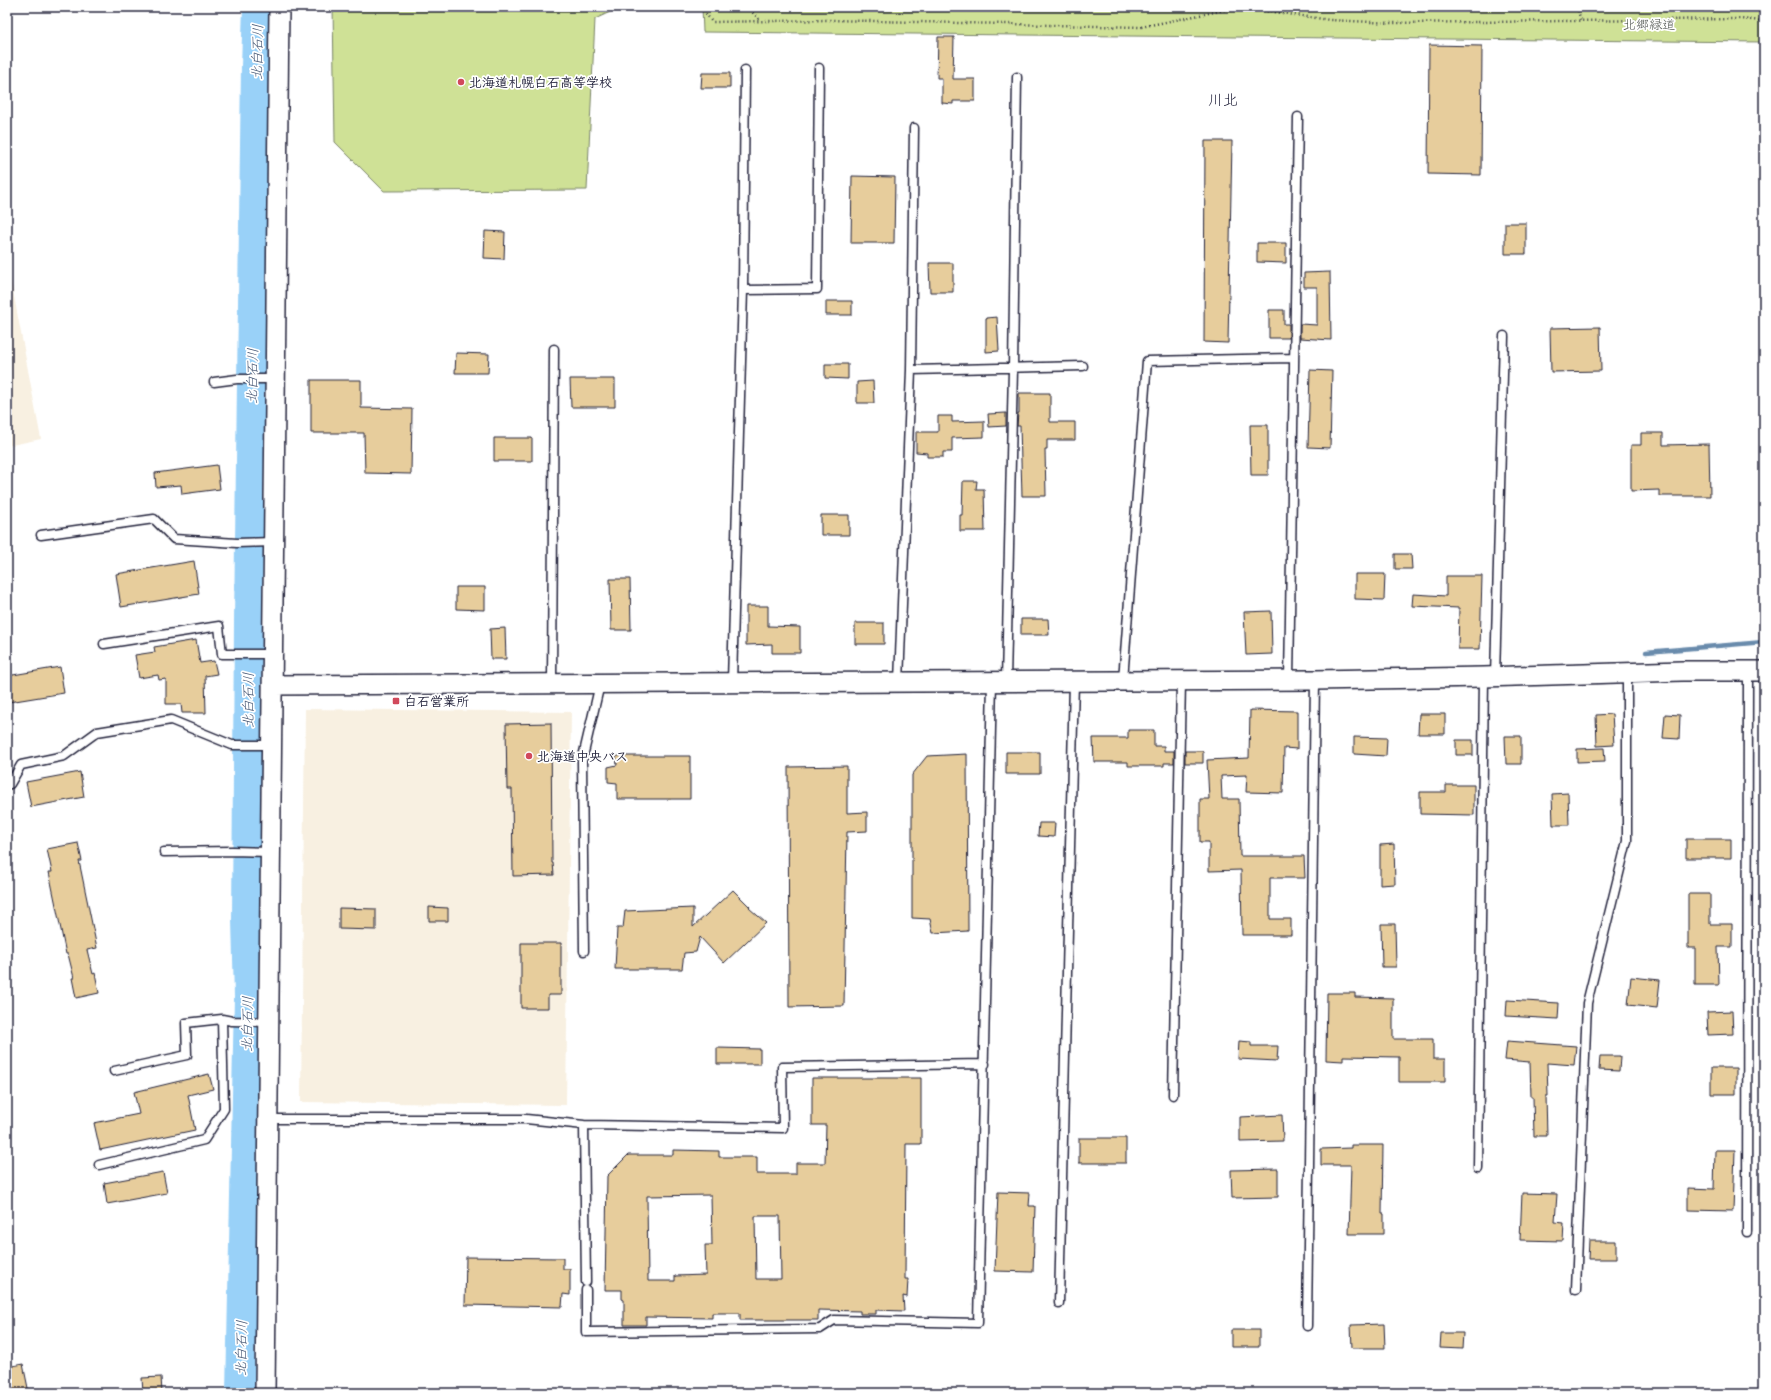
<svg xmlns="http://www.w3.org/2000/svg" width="1771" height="1400" font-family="Dekko,'Klee One',sans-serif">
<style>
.built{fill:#f8f0e1}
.green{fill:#cfe196;stroke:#788268}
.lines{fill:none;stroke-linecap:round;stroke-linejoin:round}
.stream{stroke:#698bac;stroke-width:4.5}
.river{stroke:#99d1f8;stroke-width:28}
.building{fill:#e7cd9c;stroke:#22223b;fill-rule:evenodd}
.service-casing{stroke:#22223b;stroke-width:11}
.tertiary-casing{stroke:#22223b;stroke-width:22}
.path{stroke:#22223b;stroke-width:2.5;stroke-dasharray:1 3;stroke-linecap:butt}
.service{stroke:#fff;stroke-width:8}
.tertiary{stroke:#fff;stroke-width:19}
.poi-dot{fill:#d1495b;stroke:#fff;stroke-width:1.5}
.labels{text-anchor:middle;stroke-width:3.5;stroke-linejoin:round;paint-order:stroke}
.park-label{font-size:13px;fill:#565b56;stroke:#fff}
.poi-label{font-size:13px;font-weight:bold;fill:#22223b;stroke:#fff;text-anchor:start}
.water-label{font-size:14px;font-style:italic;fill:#465774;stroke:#fff}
.quarter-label{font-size:15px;fill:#22223b;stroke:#fff}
</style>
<rect width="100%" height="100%" fill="#fff"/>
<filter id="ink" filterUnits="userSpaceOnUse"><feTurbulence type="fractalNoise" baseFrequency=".025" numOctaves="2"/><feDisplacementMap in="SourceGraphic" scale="8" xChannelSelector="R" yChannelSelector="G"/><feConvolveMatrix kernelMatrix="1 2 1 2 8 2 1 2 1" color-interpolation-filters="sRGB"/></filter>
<g filter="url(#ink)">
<path class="built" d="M7,259L41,439L7,446Z
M305,709L571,712L566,1105L301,1102Z"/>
<path class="green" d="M333,7H621L595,19L587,190L384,191L335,142Z
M702,7H1764V42L703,32Z"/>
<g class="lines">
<path class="stream" d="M1646,652L1764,642"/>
<path class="river" d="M240,1393L248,997L246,920L248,621L255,66L257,7"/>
</g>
<path class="building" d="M938,37H954L953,79H975V101H953V104L942,103V78H937Z
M1429,45L1482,46L1481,175L1428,174Z
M702,73H730V88H701Z
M1205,141H1232L1228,343L1204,342Z
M852,176L895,177L894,243H851Z
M1505,223H1526V254H1505Z
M485,231L505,232L504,259L484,258Z
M1257,243H1286V263L1257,262Z
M929,263H953V292H930Z
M1330,272L1331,340L1300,338V324L1317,325V287H1304V273Z
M826,301H852V315H826Z
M1269,310H1284V324H1289V338H1269Z
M997,317L999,351L986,352V318Z
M1600,327L1601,371L1551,372L1550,328Z
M456,353L489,354L488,373H455Z
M825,364H848V379L825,378Z
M1310,370L1332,371L1330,448L1308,447Z
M570,379H615V407H571Z
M311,380H361V408L412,409L411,474L365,473L364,433H311Z
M873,381L874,403H857V382Z
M1019,393H1050V422H1075V440H1047V450H1045L1046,496H1022L1020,426H1017L1018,413H1019Z
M1006,413V426L989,427L988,414Z
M938,416H952V422L984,421V437L952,438V452H943V457H927V453L916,452V432H938Z
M1250,425H1268V475H1251Z
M1641,433H1663V445L1709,444L1710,496H1659V490L1631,491V445H1641Z
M494,438H532V461H494Z
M217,465L220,489L182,494L181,485L156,487L155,473Z
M963,481H977L976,489H984L985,531H960V515H962Z
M821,515H849V535H821Z
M1395,554H1411L1412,569H1395Z
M194,561L199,594L121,607L116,574Z
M1355,574H1385L1384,600L1355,599Z
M1446,576H1482L1480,649H1458L1459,608L1412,606L1413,594L1446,596Z
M610,579H630L631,630H611Z
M456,587H485V610L456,609Z
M746,606H768V626L800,627V653H772V644L746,645Z
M1271,611L1272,654L1246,655L1244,612Z
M1021,619H1048L1049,635H1021Z
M855,623H884V644H855Z
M505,628L506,659H491L490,629Z
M196,640L200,663L214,661L217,674L205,676L206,713H182L181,704H166V679L159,680L158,675L139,678L135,655L155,652L154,647Z
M60,667L64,693L9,702L7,676Z
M1250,710L1297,711V749L1284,748L1283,793L1246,792L1247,775L1221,776L1222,799H1239L1240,856H1304L1305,878H1270V919H1291V935H1242L1241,870L1209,871V842H1200V799H1209L1207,760L1249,758Z
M1419,714H1445V734H1418Z
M1612,714L1614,745L1597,746L1596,715Z
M1665,714L1680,715L1679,739L1663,738Z
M551,723L552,863H553L554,875L513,876L512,789H507L506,724Z
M1128,730H1154V746H1164V751H1174V763H1164V766H1128V762H1094L1093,738H1128Z
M1505,736H1521V764H1506Z
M1354,737L1387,738L1386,756L1354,754Z
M1456,740H1473V755H1456Z
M1604,748L1605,761L1577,762V749Z
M1185,751H1203V763H1185Z
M1006,752H1040V774H1006Z
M967,754L968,931L933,933L930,919L912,918V775L927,756Z
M616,756H690V799H617V783L608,782V767L617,765Z
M847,766V813L867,812V831L847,832L844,1006L789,1007L788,767Z
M80,772L84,797L31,807L26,782Z
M1446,785H1474V815L1420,814V792H1446Z
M1568,793L1569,825H1553L1552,794Z
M1039,823H1055L1054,837L1038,836Z
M1686,839H1731V858H1686Z
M78,843L82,861H79L97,948L87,950L93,974L95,973L99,993L76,998L72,978H74L68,954H66L49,872H52L47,849Z
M1394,844L1395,884L1380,885V845Z
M733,890L750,907L749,908L766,923L724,963L700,937L696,952L684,953L682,969H615L617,928H623L625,911L693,908V927Z
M1688,894H1710V924H1732V947H1718L1719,985H1695V948H1688Z
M429,907L448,908V921H429Z
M339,908L376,909V930L339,929Z
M1381,924H1395L1396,967H1382Z
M521,943H561V995H548V1008H521Z
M1631,977L1660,980L1657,1008L1628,1005Z
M1327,993H1355V997L1393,998V1039H1433V1059H1445V1082H1399V1057L1343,1056V1061L1326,1060Z
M1507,1000L1559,1003L1558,1019L1506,1016Z
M1732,1011L1733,1034L1708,1035L1707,1012Z
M1239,1041L1251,1042V1046H1278L1277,1061L1238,1059Z
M1507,1041L1576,1046L1574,1065L1547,1063L1548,1096H1546L1547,1136H1534L1533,1097H1531L1530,1062L1505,1060Z
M717,1048L760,1049V1064H717Z
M1600,1056H1620L1619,1071L1599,1070Z
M1711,1068H1736V1094H1711Z
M209,1074L213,1089L188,1095L195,1130L100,1150L94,1123L139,1114L134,1092Z
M812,1078H921V1144H906L905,1279H908L907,1297L903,1296L904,1311L876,1310V1314H860V1311L818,1310V1320H740V1313H712V1318L646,1317V1325H624V1300L622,1299V1290H605L607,1176L628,1155H673V1150L719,1151V1157H757V1174H796V1163H825L826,1125H812ZM711,1195L712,1245H705L706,1275L675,1276V1281H648L647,1196ZM755,1216H780L781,1279H756Z
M1282,1115L1283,1141L1240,1142V1117Z
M1079,1138H1126V1163H1079Z
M1351,1145H1383L1382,1214H1384V1234H1349L1351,1165H1321V1149L1351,1148Z
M1715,1150H1735L1733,1211L1688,1210V1188L1714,1189Z
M1278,1169V1197L1232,1198L1231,1170Z
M163,1172L167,1193L107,1204L104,1183Z
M998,1192L1030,1193L1029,1206H1035L1033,1272L995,1271Z
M1522,1193L1557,1194L1555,1222L1564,1223L1563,1241L1520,1240Z
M1589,1241H1616V1259H1588Z
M466,1257L563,1258V1269H570V1295L563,1294L562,1307L465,1305Z
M1384,1324L1385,1348H1352L1351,1325Z
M1231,1330H1259V1347H1231Z
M1441,1333H1463L1462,1349L1440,1348Z
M23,1364L29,1393H7V1367Z
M161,1377L162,1393H143L142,1378Z"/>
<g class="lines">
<g class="service-casing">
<path id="service" d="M743,290L817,289L819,68
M911,370L1083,366
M214,382L237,379H274
M41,535L154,519L174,539L237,543L273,542
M104,644L219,626L222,654H272
M1495,677L1504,336
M1123,680L1147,361L1294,358
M1289,680L1298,117
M1006,681L1013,369L1017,77
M732,682L743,290L745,70
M899,682L911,370L914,128
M552,684L554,349
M7,785L10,784L21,765L64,756L97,732L171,720L232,745H271
M164,852L232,851L270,852
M584,951L582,761L600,684
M114,1071L187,1055L186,1023L222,1019L232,1021L268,1022
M1173,1095L1181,681
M267,1119H526L584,1125L783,1128L782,1067L985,1064
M584,1125L586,1282
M99,1165L204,1140L224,1109L222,1019
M1478,1168L1484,677
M1747,1232L1748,671
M586,1290V1332L820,1329L834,1320L978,1323L992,681
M1576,1290L1587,1003L1627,841V673
M1059,1303L1074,681
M1307,1326L1315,680"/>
</g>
<g class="tertiary-casing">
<path id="tertiary" d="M272,685L1315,680L1484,677L1682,671H1764
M265,1393L279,7"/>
</g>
<path class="path" d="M707,7L704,11L712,22L829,20L1141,27L1239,7L1330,20L1392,23L1740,19L1764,21
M747,7L761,21
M1577,7L1581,21"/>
<use href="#service" class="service"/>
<use href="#tertiary" class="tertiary"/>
</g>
</g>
<g class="poi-dot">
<circle cx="461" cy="82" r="4"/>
<rect x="392" y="697" width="8" height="8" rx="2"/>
<circle cx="529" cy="756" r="4"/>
</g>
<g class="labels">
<g class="park-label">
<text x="1649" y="29">北郷緑道</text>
</g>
<g class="poi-label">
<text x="469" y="87">北海道札幌白石高等学校</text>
<text x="404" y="706">白石営業所</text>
<text x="537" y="761">北海道中央バス</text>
</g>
<g class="water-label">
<text transform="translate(257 52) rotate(-89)" y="5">北白石川</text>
<text transform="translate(252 376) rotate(-89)" y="5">北白石川</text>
<text transform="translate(248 700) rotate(-90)" y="5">北白石川</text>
<text transform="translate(247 1024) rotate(-89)" y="5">北白石川</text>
<text transform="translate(241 1348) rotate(-89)" y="5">北白石川</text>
</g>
<g class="quarter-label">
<text x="1223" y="105">川北</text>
</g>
</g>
<rect width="1771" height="1400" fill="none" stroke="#fff" stroke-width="24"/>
<rect x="12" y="12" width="1747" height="1376" fill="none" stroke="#22223b" stroke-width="1.5" filter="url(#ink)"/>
</svg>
